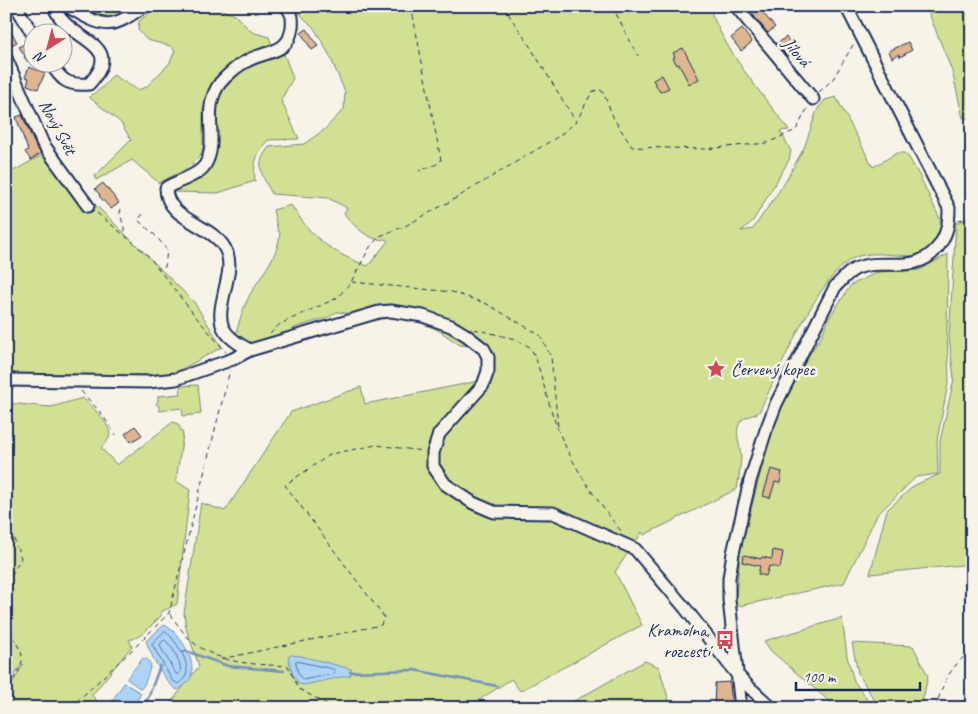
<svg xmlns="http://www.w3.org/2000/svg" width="978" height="714" font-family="Caveat,sans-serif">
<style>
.green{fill:#d2e094;stroke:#768879}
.water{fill:#add4f7;stroke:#7392ba}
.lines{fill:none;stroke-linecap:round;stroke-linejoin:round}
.shore{stroke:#55719b;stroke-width:1}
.stream{stroke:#7392ba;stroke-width:2.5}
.building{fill:#dfb690;stroke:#1b2f5e}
.minor-casing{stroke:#1b2f5e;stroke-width:15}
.path{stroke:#1b2f5e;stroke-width:1;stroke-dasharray:5 4;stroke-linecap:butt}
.minor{stroke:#f7f3e8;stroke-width:11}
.labels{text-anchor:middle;stroke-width:5;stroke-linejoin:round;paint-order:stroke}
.street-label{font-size:18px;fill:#1b2f5e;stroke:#f7f3e8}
.poi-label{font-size:18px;fill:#1b2f5e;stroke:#f7f3e8;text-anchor:start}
</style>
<rect width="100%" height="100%" fill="#f7f3e8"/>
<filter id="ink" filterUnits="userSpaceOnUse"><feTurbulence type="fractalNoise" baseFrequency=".02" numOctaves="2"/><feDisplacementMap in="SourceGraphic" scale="10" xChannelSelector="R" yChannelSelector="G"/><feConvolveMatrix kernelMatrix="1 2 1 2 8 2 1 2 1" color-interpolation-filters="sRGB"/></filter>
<g filter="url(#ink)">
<path class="green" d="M80,6H137C112,24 105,25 80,6Z
M160,6H212L235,15L252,32L269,37L272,45L266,50L218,77L209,92L203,110V148L199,157L188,168L159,183L132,160L96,180L95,176L131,140L121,123L89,97L102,88L113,75L138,90L146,87L169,64L175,51L170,46L147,40L138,30L139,21L154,9Z
M292,6H709C725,52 760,91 789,130L780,131L791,151L789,160L753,221L741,231L753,229L784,184L804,148L817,110L825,100L836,97L873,167L897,153H904L908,156L919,175L942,223C939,239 930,251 913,256C895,256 877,251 859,256C820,267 778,375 759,412C753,416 745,416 741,421C733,431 741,446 741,457C740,468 739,478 737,489L644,535L642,532L615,572L642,625L520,691L511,679L467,708H167L199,666L186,628L184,613L201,503L225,511L291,412L361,387L365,404L479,381C486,366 484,360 476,347L460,345L438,330L414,320L337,312L329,317L294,328L293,335L251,346L235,339C239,321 244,303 254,288C264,271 279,254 280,233L278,231L273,210L291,205C312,238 330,252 368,266L388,241L385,239C371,243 351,224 344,213L347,208L328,198L272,194C262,175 254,165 269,147L304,144L324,130L344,109L345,92L329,54L314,28Z
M926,6H972V118H963L952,71Z
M284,54L293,78L281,100L299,139L268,140C256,153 253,164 255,181L218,193L173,192L177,188L205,174L215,155L216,99L233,77L244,68Z
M44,154L194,302L222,347L175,373L140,375L6,373V175Z
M972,217V564L870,574L887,510L915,485L940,474V441L954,379L949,338L956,223Z
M948,254L947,336L949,379L937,440L938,474L916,477L877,515L844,583L735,607L740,553L770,435L797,373L821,337L829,318L851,285L878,272L920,270Z
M198,385L201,414L183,416L182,408L159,411V406L156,404L158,401V396L181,394L180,386Z
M83,398C91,406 114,426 109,438C108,441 103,445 101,448L117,465L173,422L178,424L183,434L176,481L190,490L177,604L161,612V616C151,625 142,638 129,640L132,646L92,695L102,708H6V693L24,664L19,668L6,688V403L51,407Z
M842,618L847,656L854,681L873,708H837L771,651L764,641Z
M852,643L913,646L928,676L921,708H879L858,673Z
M645,661L659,667L671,708H562Z"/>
<path class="water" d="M164,625C178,631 193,655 192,671C192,679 185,686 178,690C166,686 150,653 146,641Z
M291,655L301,656L351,669V675L304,685L299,684L293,675L288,657Z
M143,658L148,660L151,665L145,683L141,689L127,679V678Z
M124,683L141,693L134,708H123L112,701Z"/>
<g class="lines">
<path class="shore" d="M165,631C174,638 191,662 186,675C185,679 181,681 178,684L172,680L152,644Z
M165,640C174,648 179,659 181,671L179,674H176L160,646L161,643Z
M296,661L333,669L335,672L333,674L303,680L298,673Z"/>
<path class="stream" d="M184,652L186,651L228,666L284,671
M350,672L414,670L497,686
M142,708L148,698L160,666"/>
</g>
<path class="building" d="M754,6H769L762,12L775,27L768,33L749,10Z
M6,23L17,42L6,48Z
M307,29L318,46L312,50L301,33Z
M742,29L752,42L741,51L731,38Z
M786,37L796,49L787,56L777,44Z
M28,42L32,49V58L28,62L24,57L25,56L19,47Z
M908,42L912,50L900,57L899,54L892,58L889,51Z
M683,48L699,79L689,84L679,64L677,65L673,58L675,57L673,53Z
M29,67L45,73L38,89L27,85L29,78L25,77Z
M662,75L669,88L660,92L653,80Z
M22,115L36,147L41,153L31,160L25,152L28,150L16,117Z
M103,183L119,203L111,209L99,196L100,195L95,189Z
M135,426L142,435L131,442L125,434Z
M771,469L782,472L780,483L775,482L770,498L763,496Z
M773,550L783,552L780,568L769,566L766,576L758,574L760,566L742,562L744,555L761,559L762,557L772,559Z
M730,682L732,708H721V706L714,707L715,683Z"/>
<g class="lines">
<g class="minor-casing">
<path id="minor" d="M16,6L32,33
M70,6L72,9C106,29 112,29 144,6
M743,6L739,10L813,99
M6,58L43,144L88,206
M50,62C61,80 67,86 89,84C129,41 65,42 54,6
M250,350C212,331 219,317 227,280C229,272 230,262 227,253C217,224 166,222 166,188C177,181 198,176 205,165C220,140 200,110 220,83C226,76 238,65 247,61C266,50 289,55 292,27C293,18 292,13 286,6
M6,380L149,382L176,379L233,359L250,350L379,312L391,311L423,316L451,326L466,335L484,349L488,357V371L483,385L439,434L433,453V466L445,484L473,503L494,512L553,513L635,549L685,608L735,672L748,686L772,708
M741,708L729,600V578L733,553L750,481L766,430L776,404L835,287C841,281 847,273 855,269C884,256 914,277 938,247C947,235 949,223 949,208L846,6"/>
</g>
<path class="path" d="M411,6L441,160L437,164L419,171
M503,6L528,43L576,122
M612,6L638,56
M819,92L833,79L854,43
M121,209L120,213L125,232L124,234
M97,213L146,253L196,317L226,352
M143,214L138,220L156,236L167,250L165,267L159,268
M958,220L972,218
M352,282L452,292L487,304L540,335L551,357L558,427
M474,329L515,339L530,347L535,356C543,381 549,406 558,430C573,466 596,500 621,531
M270,334L280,324L337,298L351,282L370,247L380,236L407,225L458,197L559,136L576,122L592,92L599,89L603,92L614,119L632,147L705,149L767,143L796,130L808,107
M81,391L101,413L116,435
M6,533L14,539L21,558L6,585
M170,614C178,625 187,639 198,646C226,665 256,664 288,666L299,689L334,708
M6,629C29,658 26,661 6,690
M221,659L381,625L384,617L285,485L331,454L376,445L423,451
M70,708L134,648L169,613L230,370
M936,708C941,686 952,663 972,651"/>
<use href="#minor" class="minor"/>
</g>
</g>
<defs>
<g id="sight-bare" transform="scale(1.5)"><path d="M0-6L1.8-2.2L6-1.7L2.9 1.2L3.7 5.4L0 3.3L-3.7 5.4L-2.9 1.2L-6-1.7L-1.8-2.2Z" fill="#d1495b" stroke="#f7f3e8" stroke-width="2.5" paint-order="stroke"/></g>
<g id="bus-bare" transform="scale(1.5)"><path d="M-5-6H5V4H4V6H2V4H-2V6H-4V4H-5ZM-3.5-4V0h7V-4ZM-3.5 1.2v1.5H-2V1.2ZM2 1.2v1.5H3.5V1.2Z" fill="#d1495b" stroke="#f7f3e8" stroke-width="2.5" paint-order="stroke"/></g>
</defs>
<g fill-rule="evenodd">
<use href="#sight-bare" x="716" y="369"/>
<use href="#bus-bare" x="725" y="640"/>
</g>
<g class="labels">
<g class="street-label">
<text transform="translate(797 52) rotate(50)" y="6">Jílová</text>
<text transform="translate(58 127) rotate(62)" y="6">Nový Svět</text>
</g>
<g class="poi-label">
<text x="731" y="375">Červený kopec</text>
<text x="710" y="636" text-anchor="end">Kramolna,<tspan x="710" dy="21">rozcestí</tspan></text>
</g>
</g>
<rect width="978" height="714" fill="none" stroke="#f7f3e8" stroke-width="25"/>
<rect x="12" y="12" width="953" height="689" fill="none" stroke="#1b2f5e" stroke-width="2" filter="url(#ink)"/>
<g transform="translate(48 48) rotate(216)"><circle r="24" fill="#f7f3e8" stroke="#9fa5b1"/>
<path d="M0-4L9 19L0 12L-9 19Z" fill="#d1495b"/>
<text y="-8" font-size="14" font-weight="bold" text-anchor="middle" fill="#1b2f5e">N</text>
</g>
<path d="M796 682v8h124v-8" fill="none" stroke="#1b2f5e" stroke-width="2.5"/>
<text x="803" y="682" font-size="15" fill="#1b2f5e" stroke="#f7f3e8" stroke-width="4" paint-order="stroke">100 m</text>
</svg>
